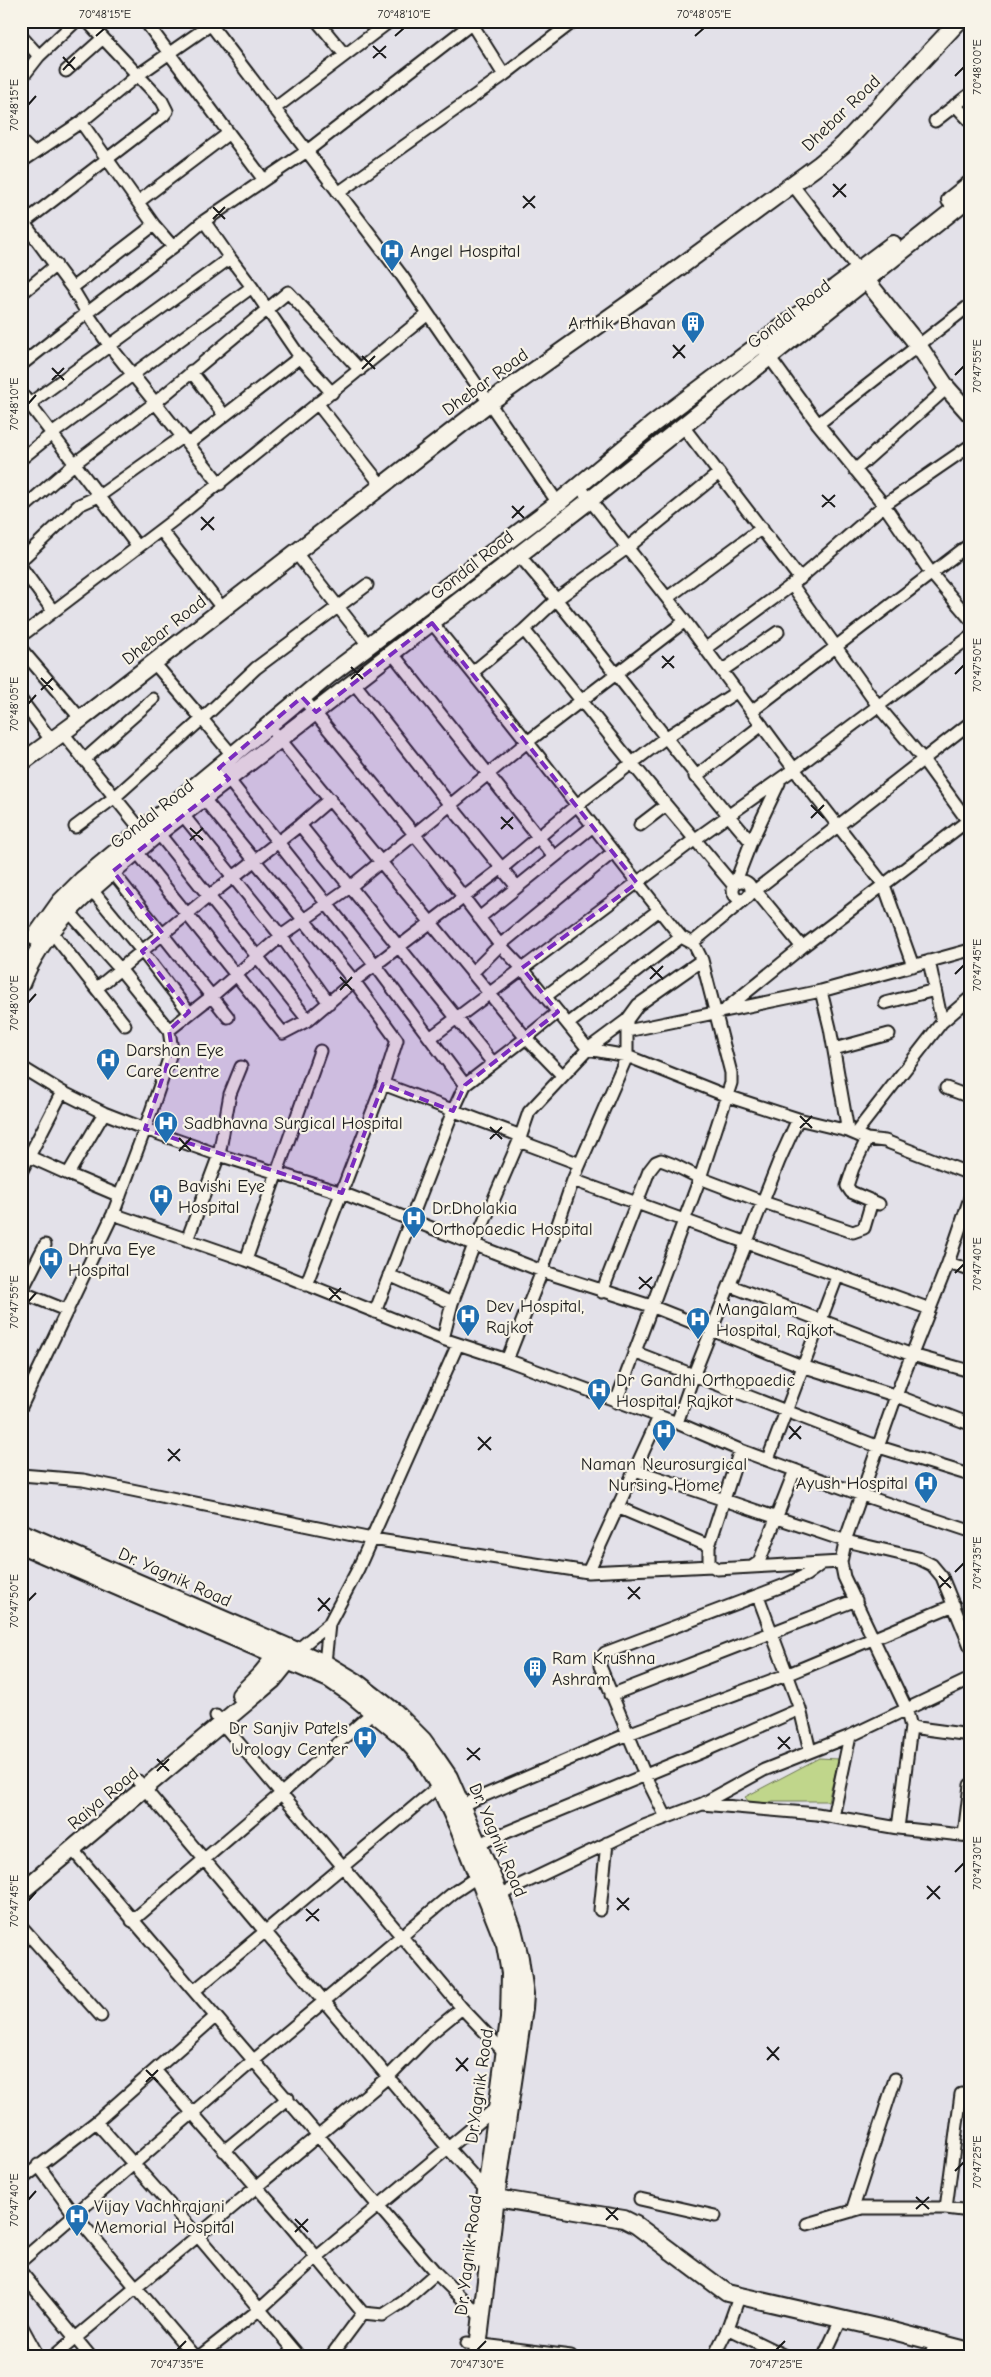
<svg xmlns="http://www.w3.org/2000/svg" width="991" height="2377" font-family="'Comic Neue',sans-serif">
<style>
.green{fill:#c0d68b;stroke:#6e7954}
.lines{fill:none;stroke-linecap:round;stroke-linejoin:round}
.street-casing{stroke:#1c1c1c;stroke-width:15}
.secondary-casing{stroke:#1c1c1c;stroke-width:20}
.street{stroke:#f7f3e8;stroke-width:11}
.secondary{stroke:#f7f3e8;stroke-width:16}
.marked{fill:#7b2cbf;fill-opacity:0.2;stroke:#7b2cbf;stroke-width:4;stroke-dasharray:10 6;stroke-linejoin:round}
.ticks{fill:none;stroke:#1c1c1c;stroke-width:2}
.labels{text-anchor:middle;stroke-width:4.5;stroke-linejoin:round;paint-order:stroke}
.street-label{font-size:18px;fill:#1c1c1c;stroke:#f7f3e8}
.poi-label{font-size:18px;fill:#1c1c1c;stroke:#f7f3e8;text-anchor:start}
.neatline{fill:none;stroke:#1c1c1c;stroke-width:2}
.ticks-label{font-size:12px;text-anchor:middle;fill:#1c1c1c}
</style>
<rect width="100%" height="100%" fill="#e3e1e9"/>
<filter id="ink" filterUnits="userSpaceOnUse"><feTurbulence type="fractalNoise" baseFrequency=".02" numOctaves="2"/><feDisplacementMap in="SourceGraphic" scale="10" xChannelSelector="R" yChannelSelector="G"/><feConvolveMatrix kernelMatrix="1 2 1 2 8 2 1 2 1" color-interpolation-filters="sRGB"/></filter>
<g filter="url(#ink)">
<path class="green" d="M819,1758L839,1759L828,1801H773L753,1807L745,1797Z"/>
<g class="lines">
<g class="street-casing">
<path id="street" d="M145,21L264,180L307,151L475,21
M208,21L402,276L558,503
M317,21L345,55
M470,21L504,75
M21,36L39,56
M66,71L103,38
M21,79L39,56L76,21
M955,105L970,121
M274,109L390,21
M935,121L970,94
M81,122L154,225L173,247L204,221L230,258
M21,141L33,153
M21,162L81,122L138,75L210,25
M792,184L863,276
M338,193L504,75L574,21
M138,202L229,133
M21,219L72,288L87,313L173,247
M204,221L264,180
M21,225L163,116L167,111L162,101L87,21
M72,288L154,225
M21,294L56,265
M765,351L818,424L884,505L931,573L970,619
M21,365L87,313L109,345L220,484
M191,371L224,415
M21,393L138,547
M317,403L382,486
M21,410L230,258L252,287
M818,424L970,305
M682,425L800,579
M188,444L300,357
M21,459L52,434L252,287L300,357L332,393
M855,470L947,388
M579,486L685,621L526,743L350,887L281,936L212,996L169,1030L172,1050L145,1129L219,1155L342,1193L542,1271L651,1306L802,1366L897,1396L970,1424
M21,510L75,463L156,402L288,292L360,370
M161,530L223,609
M296,553L368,645
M518,554C599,647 670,748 751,842
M21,560L79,505L99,496L182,437
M21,567L53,611
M792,585L884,505L970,446
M667,598L762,528
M432,623C517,726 597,833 681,937L694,944L702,960L731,1073V1083L700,1178L616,1402
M524,630L666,805L734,886L751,842L779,783
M21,636L175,519L428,314
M706,648L792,585L878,706L922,758L970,824
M21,649L81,719
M392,653L554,857
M154,663L202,719L256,668L367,585
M723,670L778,632
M473,672L524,630L557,599L627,548L719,473
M354,683L450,805L517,887
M302,697L432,856L500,945L522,968L588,1049L627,1056L727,1096L798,1119L848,1131L867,1139L885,1141L970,1174
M21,700L51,740
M752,711L970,544
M268,725L526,1038L465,1085
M62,732L142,831
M84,760L153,699
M224,774L376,966L465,1085L453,1111L375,1312
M695,777L762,725
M199,793L354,981L397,1040L383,1084L306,1285
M330,799L300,825L493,1063
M178,809L281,936L329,1003
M640,825L666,805
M75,827L115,797L202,719L233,756
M155,829L308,1020
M132,846L283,1033L308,1020L354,981L502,868L578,804L665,738L738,691
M108,866L228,1017
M733 890a9 9 0 1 1 18 0a9 9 0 1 1-18 0Z
M87,884L142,951L189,1012
M756,891L802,947
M748,896L970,723
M65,907L120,969L169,1030
M479,918L593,826
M47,926L125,1025
M692,943L746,898
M913,966L884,885L794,769L970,637
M472,973L500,945L612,853
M97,988L209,896L300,825
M821,991L830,1028L848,1131
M546,996L659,910
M885,1003L935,990
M727,1008L802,947L970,819
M558,1012L526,1038L562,1075
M942,1022L970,998
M568,1024L681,937
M627,1031L821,991L970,950
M430,1038L694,840L794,769L685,621
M834,1049L889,1034
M21,1067L62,1092L104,1113L145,1129L113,1214L21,1407
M383,1084L521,1136
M946,1088L970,1097
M855,1134L942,1022L929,961
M867,1139L853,1168L847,1186L851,1192L879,1204
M519,1141L580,1164
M21,1153L68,1174L104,1113
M21,1172L62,1092
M68,1174L120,1196
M573,1180L930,1309
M113,1214L246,1260L443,1339L507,1360L677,1423L740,1450L862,1495L970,1531
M187,1240L219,1155L230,1094L241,1067
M246,1260L320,1051
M948,1263L970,1270
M389,1275L452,1303
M731,1286L912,1355L970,1371
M21,1292L45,1245
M21,1292L68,1311
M602,1292L649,1171L656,1162L661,1160L674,1165L700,1178L763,1202L853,1232L864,1228L872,1201
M443,1339L452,1303L474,1245L519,1141L529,1112L588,1049L627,1020
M634,1352L879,1447L970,1475
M507,1360L542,1271L573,1180L627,1056V1020L638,1005L702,960
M677,1423L694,1374L779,1161L798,1119
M740,1450L709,1546V1564L717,1569L841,1562
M768,1459L837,1277
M635,1470L846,1541L918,1558L932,1565L942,1577L970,1646
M21,1475L83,1480L372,1539L588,1572L712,1566
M617,1507L709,1546
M753,1566L759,1562L795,1470
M588,1572L659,1417
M758,1596L800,1709L810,1751
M296,1651L329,1624
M325,1663L329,1624L358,1569L458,1344
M611,1695L856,1600
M216,1716L462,2008L504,2052
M911,1727L970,1735
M138,1781L448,2148L485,2189
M702,1804L817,1814L898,1828L970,1836
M462,1805L628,1734L786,1675L954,1605
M666,1817L645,1775L600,1666V1660L605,1653L785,1585L806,1575L821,1564
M833,1817L850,1736
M898,1828L911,1727L906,1708L844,1577L841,1562L846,1538L901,1382L948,1263L970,1198
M964,1835L970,1785
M478,1844L704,1751L800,1709
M72,1849L436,2273L480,2316
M495,1897L644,1826L702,1804L764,1770L850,1736L970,1679
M600,1910L607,1843
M132,1921L282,1793L373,1712
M21,1926L101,2016
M194,1991L439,1786
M155,2070L288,2223L363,2313
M96,2122L197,2235L299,2356
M224,2151L288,2098
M38,2165L74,2214L194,2356
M21,2180L96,2122L215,2017
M640,2199L715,2216
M946,2208L961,2094
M852,2211L895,2079
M807,2224L862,2208H946L970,2211
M21,2261L254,2060L453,1893L483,1873
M21,2272L90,2356
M21,2325L38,2356
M728,2328L785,2356
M467,2343L571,2356
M54,2356L388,2077L429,2035L462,2008
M200,2356L260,2309L317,2257L496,2108
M331,2356L363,2313L383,2315L403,2302L436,2273
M714,2356L728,2328L739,2297
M824,2356L841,2320
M930,2356L936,2343"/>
</g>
<g class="secondary-casing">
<path id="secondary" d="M950,200L970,184
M865,279L918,345L947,388L970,414
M21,763L81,719L490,402L658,283L820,164L843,145L959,21
M35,937L60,902L82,880L328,676L558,503L653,424L893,244
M21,984C49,915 104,880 158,833L590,500L970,197
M21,1532L325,1663L355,1681L395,1712L423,1740L436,1758L449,1777L500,1895L513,1929L520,1958L525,1994L524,2008L496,2197L477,2356
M21,1545L329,1679L351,1694L403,1737L422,1758L439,1786L458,1827L505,1945L510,1973L509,2019L477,2259
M240,1695L261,1674L282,1648
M21,1892L273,1680L294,1654
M487,2191L502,2199L624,2219L636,2225L727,2293L889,2330L970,2351"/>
</g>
<use href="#street" class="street"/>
<use href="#secondary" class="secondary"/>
</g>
</g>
<path class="marked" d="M432,623L637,883L522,968L558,1012L465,1085L453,1111L383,1084L342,1193L145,1129L172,1050L169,1030L189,1012L142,951L163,934L113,871L229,779L219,768L302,697L316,712Z"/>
<path class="ticks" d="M96,36L105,28M395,36L404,28M695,36L704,28M373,46L386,58M63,57L75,70M373,58L386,46M63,70L75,57M955,76L964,67M28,105L36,96M833,184L846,197M523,196L535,208M833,197L846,184M213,207L225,219M523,208L535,196M213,219L225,207M673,345L685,358M362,356L375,369M673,358L685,345M52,368L64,380M362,369L375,356M955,375L964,366M52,380L64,368M28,404L36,395M822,495L835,507M512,506L524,518M822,507L835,495M201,517L214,530M512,518L524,506M201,530L214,517M662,656L674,668M351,667L363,679M662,668L674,656M955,674L964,665M41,678L53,690M351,679L363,667M41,690L53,678M28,704L36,695M811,805L824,818M501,817L513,829M811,818L824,805M190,828L203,840M501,829L513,817M190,840L203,828M650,966L663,979M955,974L964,965M340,977L352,990M650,979L663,966M340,990L352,977M28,1003L36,994M800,1116L812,1128M490,1127L502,1139M800,1128L812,1116M179,1138L191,1151M490,1139L502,1127M179,1151L191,1138M955,1273L964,1264M639,1277L652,1289M329,1288L341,1300M639,1289L652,1277M329,1300L341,1288M28,1302L36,1293M789,1426L801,1439M478,1437L491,1450M789,1439L801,1426M168,1449L180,1461M478,1450L491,1437M168,1461L180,1449M955,1572L964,1563M939,1576L951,1588M628,1587L640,1599M939,1588L951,1576M318,1598L330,1611M628,1599L640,1587M28,1601L36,1593M318,1611L330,1598M778,1737L790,1749M467,1748L480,1760M778,1749L790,1737M157,1759L169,1771M467,1760L480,1748M157,1771L169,1759M955,1872L964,1863M927,1886L940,1899M617,1898L629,1910M927,1899L940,1886M28,1901L36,1892M306,1909L319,1921M617,1910L629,1898M306,1921L319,1909M767,2047L779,2060M456,2058L468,2071M767,2060L779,2047M146,2070L158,2082M456,2071L468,2058M146,2082L158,2070M955,2171L964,2162M916,2197L929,2209M28,2200L36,2191M606,2208L618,2220M916,2209L929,2197M295,2219L308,2232M606,2220L618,2208M295,2232L308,2219M177,2350L186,2341M477,2350L486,2341M776,2350L785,2341"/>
<defs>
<g id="hospital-pin" transform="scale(1.25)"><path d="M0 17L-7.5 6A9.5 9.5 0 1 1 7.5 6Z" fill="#1f6fb2" stroke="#f7f3e8"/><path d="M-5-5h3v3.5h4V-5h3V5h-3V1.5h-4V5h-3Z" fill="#fff"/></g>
<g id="building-pin" transform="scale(1.25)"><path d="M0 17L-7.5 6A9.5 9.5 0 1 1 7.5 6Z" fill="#1f6fb2" stroke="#f7f3e8"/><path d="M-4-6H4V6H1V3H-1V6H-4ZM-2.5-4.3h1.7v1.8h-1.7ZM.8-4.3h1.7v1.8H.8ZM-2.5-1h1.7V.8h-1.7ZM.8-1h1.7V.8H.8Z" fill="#fff"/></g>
</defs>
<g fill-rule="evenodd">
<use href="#hospital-pin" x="392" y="251"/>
<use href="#building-pin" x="693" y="323"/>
<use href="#hospital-pin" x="108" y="1060"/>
<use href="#hospital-pin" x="166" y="1123"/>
<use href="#hospital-pin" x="161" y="1196"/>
<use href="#hospital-pin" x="414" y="1218"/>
<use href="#hospital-pin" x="51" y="1259"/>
<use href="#hospital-pin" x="468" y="1316"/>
<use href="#hospital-pin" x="698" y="1319"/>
<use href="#hospital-pin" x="599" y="1390"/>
<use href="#hospital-pin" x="664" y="1431"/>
<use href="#hospital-pin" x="926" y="1483"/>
<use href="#building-pin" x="535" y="1668"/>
<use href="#hospital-pin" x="365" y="1738"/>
<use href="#hospital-pin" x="77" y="2216"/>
</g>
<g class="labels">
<g class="street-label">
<text transform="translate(841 113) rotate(-44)" y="6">Dhebar Road</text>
<text transform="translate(789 314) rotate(-38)" y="6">Gondal Road</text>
<text transform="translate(485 382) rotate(-36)" y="6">Dhebar Road</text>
<text transform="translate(472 565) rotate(-38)" y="6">Gondal Road</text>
<text transform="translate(164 630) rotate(-38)" y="6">Dhebar Road</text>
<text transform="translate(152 814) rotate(-38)" y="6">Gondal Road</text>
<text transform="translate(175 1577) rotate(24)" y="6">Dr. Yagnik Road</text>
<text transform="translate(103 1798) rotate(-40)" y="6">Raiya Road</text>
<text transform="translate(498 1840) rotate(67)" y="6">Dr. Yagnik Road</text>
<text transform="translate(479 2086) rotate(-82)" y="6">Dr.Yagnik Road</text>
<text transform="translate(468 2255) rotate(-83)" y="6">Dr. Yagnik Road</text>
</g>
<g class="poi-label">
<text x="410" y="257">Angel Hospital</text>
<text x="676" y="329" text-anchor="end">Arthik Bhavan</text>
<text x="126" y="1056">Darshan Eye<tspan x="126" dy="21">Care Centre</tspan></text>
<text x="184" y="1129">Sadbhavna Surgical Hospital</text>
<text x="178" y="1192">Bavishi Eye<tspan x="178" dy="21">Hospital</tspan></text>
<text x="432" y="1214">Dr.Dholakia<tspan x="432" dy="21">Orthopaedic Hospital</tspan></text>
<text x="68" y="1255">Dhruva Eye<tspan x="68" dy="21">Hospital</tspan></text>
<text x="486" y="1312">Dev Hospital,<tspan x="486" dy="21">Rajkot</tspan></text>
<text x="716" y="1315">Mangalam<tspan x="716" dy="21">Hospital, Rajkot</tspan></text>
<text x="616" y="1386">Dr Gandhi Orthopaedic<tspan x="616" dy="21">Hospital, Rajkot</tspan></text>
<text x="664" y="1470" text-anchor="middle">Naman Neurosurgical<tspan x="664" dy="21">Nursing Home</tspan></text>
<text x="908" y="1489" text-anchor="end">Ayush Hospital</text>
<text x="552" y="1664">Ram Krushna<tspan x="552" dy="21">Ashram</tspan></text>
<text x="348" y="1734" text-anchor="end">Dr Sanjiv Patels<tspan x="348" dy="21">Urology Center</tspan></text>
<text x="94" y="2212">Vijay Vachhrajani<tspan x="94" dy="21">Memorial Hospital</tspan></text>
</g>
</g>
<rect width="991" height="2377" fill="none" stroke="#f7f3e8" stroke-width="55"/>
<rect x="28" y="28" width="936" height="2322" class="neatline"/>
<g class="ticks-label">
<text x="105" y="18">70°48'15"E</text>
<text x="404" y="18">70°48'10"E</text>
<text x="704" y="18">70°48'05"E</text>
<text transform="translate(977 67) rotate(-90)" y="4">70°48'00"E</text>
<text transform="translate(14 105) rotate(-90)" y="4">70°48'15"E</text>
<text transform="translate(977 366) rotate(-90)" y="4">70°47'55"E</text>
<text transform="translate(14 404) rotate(-90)" y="4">70°48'10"E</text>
<text transform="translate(977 665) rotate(-90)" y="4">70°47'50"E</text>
<text transform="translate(14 704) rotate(-90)" y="4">70°48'05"E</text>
<text transform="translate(977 965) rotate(-90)" y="4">70°47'45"E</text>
<text transform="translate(14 1003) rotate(-90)" y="4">70°48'00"E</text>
<text transform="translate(977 1264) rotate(-90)" y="4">70°47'40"E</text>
<text transform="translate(14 1302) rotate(-90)" y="4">70°47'55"E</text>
<text transform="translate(977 1563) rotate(-90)" y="4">70°47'35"E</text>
<text transform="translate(14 1601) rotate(-90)" y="4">70°47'50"E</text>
<text transform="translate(977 1863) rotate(-90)" y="4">70°47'30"E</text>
<text transform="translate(14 1901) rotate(-90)" y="4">70°47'45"E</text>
<text transform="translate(977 2162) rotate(-90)" y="4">70°47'25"E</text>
<text transform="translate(14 2200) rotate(-90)" y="4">70°47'40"E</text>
<text x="177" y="2368">70°47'35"E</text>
<text x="477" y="2368">70°47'30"E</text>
<text x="776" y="2368">70°47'25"E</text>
</g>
</svg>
